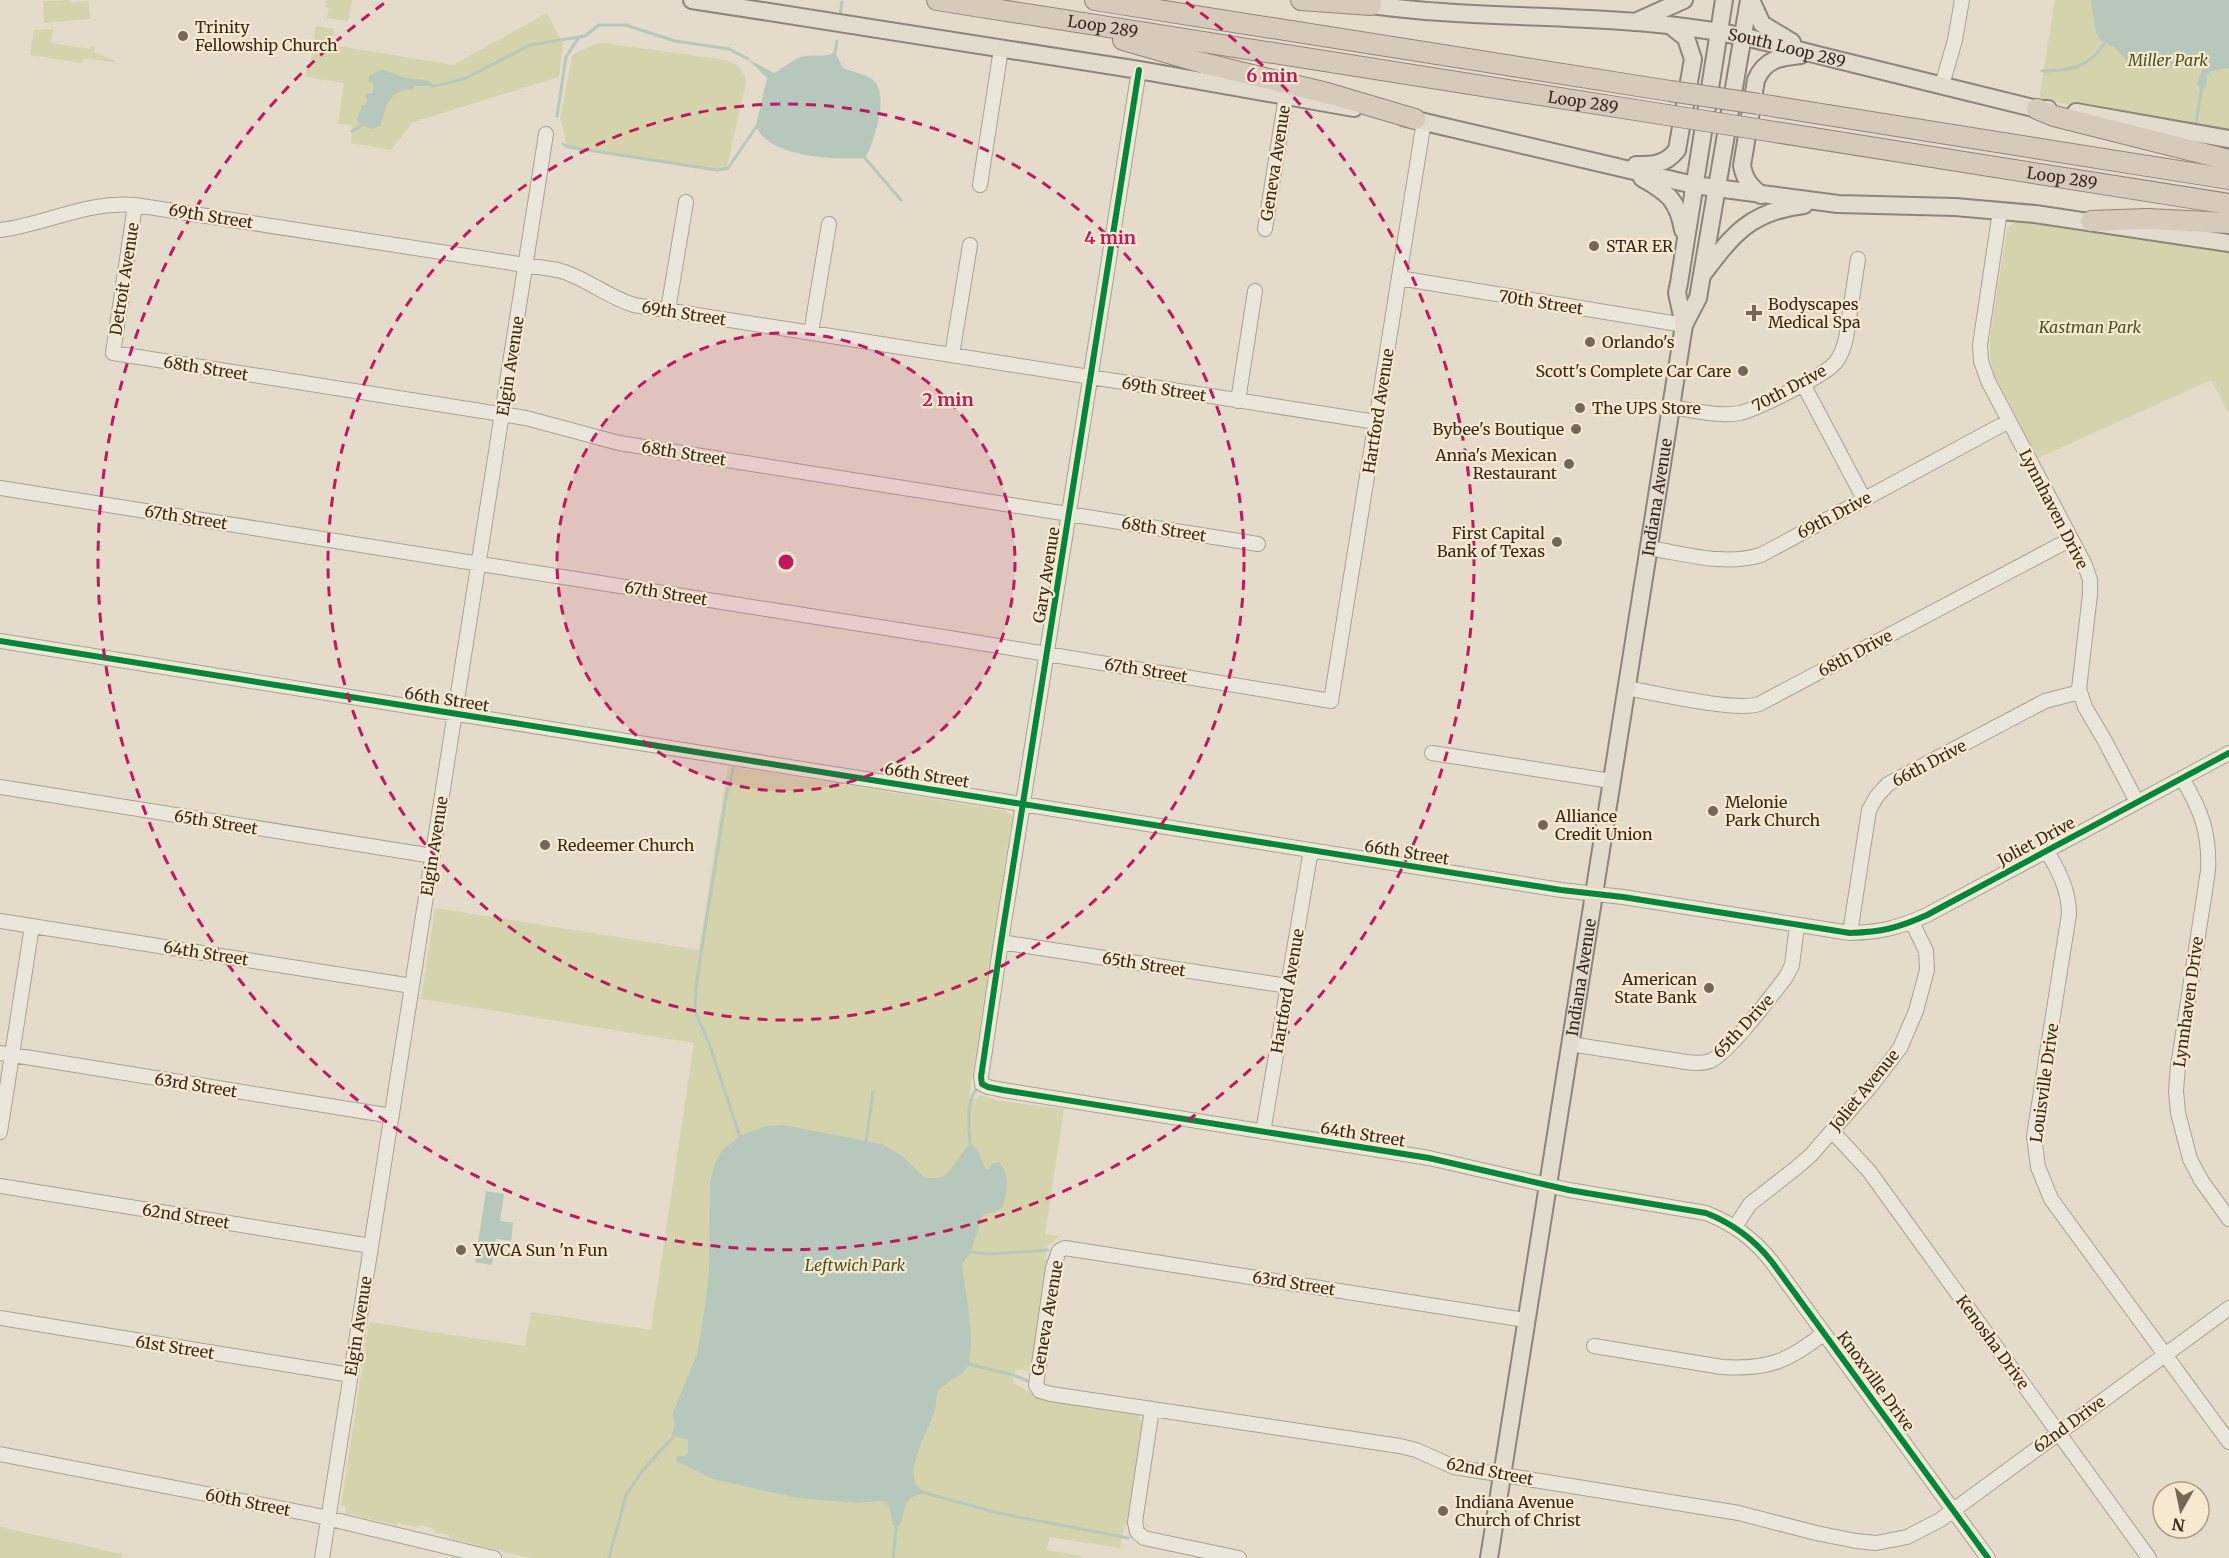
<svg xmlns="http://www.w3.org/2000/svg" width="2229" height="1558" font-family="Merriweather,serif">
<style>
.green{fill:#d4d3ac}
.water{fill:#b6c8bc}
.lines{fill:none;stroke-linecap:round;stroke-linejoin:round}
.stream{stroke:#b6c8bc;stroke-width:3}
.minor-casing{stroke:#a8a094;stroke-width:16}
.major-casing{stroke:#8e857a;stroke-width:20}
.highway-casing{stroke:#8e857a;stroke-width:22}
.minor{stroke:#ebe6dc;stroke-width:14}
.major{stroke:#e3dccd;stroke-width:16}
.highway{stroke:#d6cbbb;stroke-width:20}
.highway-bridge-casing{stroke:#8e857a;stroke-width:22;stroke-linecap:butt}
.highway-bridge{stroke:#d6cbbb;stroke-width:20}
.cycleway-casing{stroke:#f6e9cf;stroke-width:10}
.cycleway{stroke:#00873e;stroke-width:6}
.ring{fill:none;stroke:#c2185b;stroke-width:3;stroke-dasharray:10 8}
.poi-dot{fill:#736759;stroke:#f6e9cf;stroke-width:2}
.labels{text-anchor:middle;stroke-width:4.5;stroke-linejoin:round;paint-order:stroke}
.street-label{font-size:16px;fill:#36281c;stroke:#f6e9cf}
.poi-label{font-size:16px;fill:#36281c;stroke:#f6e9cf;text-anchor:start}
.park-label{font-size:16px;font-style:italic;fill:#485322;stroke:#f6e9cf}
.centre{fill:#c2185b;stroke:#f6e9cf;stroke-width:3}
.ring-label{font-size:18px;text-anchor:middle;font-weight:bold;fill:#c2185b;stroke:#f6e9cf;stroke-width:4.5;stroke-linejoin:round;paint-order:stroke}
</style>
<rect width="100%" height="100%" fill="#e4dbca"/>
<path class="green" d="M70,0L71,2L89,1L90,19L44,23L43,1Z
M326,0H352L348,21L327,18L329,8L325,7Z
M2055,0H2229V131L2097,110L2041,99L2040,93Z
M547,13L563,45L559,77L413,122L391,150L351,143L352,125L338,124L344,83L306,77L307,67L310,65L316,26L334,29L332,45L453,65Z
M53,29L51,43L90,49V46L95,47L94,52L115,61L113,62L85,58L81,63L30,55L34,30Z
M604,43L726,60C738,64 745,70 746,83L726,171L568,146C563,138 565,128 560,120L572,55L596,44Z
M2018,221L2092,230L2229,251V413L2211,380L2038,458L1995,376L1990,358V339L2007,228Z
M728,766L1001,810L1006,811L1012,817L969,1098L975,1100L980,1095L1001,1101L1064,1109L1045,1234L1058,1236L1051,1244H1048L1045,1259H1049L1031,1371L1015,1369L1013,1382L1040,1399L1140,1413L1139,1420H1144L1129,1518L1123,1532L1120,1548L1049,1537L1047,1550L1082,1556L1081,1558H531L449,1538V1535L436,1532L432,1528L421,1525L415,1527L398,1523L397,1525L348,1514L344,1512L347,1510L344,1505L341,1506L369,1322L525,1346L531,1312L651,1330L694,1043L421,999L435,908L699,950Z
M0,1527L122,1554L121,1558H0Z"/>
<path class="water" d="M2091,0H2229V68L2211,71L2207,75L2206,87L2201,92L2197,84L2206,61L2202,57L2165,70L2160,67L2149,69L2128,63L2117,49L2100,40L2096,32Z
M835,52L843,68C852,72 867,74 874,81C889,96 874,143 865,158C837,160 766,158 756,125L767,78L748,59L774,73C784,68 793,58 805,56C816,54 824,58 835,52Z
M382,69L402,77L429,81L435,86H414V89C390,89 385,106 381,126L371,129L362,125L357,120L362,105L366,104L367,100L365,94L372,93L374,85L369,81V76Z
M783,1125L882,1144L902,1156L925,1178H939L946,1175L970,1143L977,1150L986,1170L989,1169L991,1164L999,1162C1011,1176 1008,1192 1002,1208C996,1214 988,1211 982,1216L971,1252L962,1264C965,1293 976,1337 968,1365C965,1376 946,1380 938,1392C935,1397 937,1404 935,1410C928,1431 909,1461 915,1484L922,1490L921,1494C901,1498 907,1512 899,1526L893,1525L889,1506L882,1501L857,1503L797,1498L713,1479L676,1461L677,1456H685L688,1452V1440L672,1435L675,1422L672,1415L697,1354L703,1321L709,1271L710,1182L715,1163L722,1150L742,1135L765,1126Z
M486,1191L504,1194L500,1221L513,1223L511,1241L496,1239L492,1265L475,1262Z"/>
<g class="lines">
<path class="stream" d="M840,15L842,2
M835,52L837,41
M2042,71C2071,70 2087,69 2104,44
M432,86L449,83L466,78L530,45L585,36L599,25H625L675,41L729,49L748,59
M557,116L566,57L579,37
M2196,123L2201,92
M352,131L364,124
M563,144L568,147L717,170L728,168L757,126
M865,158L901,200
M734,766L726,797L696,986L695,1011L709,1043L740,1137
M866,1142L873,1092
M970,1143C969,1126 965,1098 979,1087
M971,1252L988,1254L1048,1250
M968,1364L1013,1375L1028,1381
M922,1492L998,1513L1128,1538
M609,1558L626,1495L643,1470L673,1437
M893,1558L896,1527"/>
<g class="minor-casing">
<path id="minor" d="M1139,70L1001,942L981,1077L982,1084L988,1087L1003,1090L1429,1158L1569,1190L1706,1213C1734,1224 1754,1239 1772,1262L1988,1558
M1942,85L1955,40L1962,0
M980,185L1001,49
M135,205L113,353L526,418L619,443L1258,544
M2000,211L1980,345L1981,361L1988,381L2085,565L2090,580V594L2079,689L2085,707L2105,741L2137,802
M1265,229L1286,96
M0,230C48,224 85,201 135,205L558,270C585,277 607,297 634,305L1376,422
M1399,278L1684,325
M668,310L686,202
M811,333L829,224
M952,355L970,245
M1803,384L1864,499
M1238,401L1255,291
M1670,407C1692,410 1718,417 1740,413C1757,409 1824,376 1835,363C1841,356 1844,347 1846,338L1858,259
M0,488L968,641L1331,701L1424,121
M1648,548C1687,554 1723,566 1761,555L2009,421
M0,641L1561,890L1623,897L1850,933C1882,932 1898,928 1927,915L2229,753
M1626,688C1656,693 1734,712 1759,704L2071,539
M1432,753L1611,781
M2182,778C2201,810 2210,833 2208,871L2178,1066L2176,1091L2178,1113L2190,1159L2201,1180L2229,1219
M0,787L433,856
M2046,850C2058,869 2069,890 2069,914L2034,1136L2038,1167L2051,1199L2229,1442
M0,921L412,986
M1850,933L1869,810L1877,796L1888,784L2045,701L2080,692
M1001,942L1288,986
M1570,1044L1686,1062C1694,1063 1702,1064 1710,1061C1728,1054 1772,995 1786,977L1792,965L1797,926
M0,1053L392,1116
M1832,1131L1869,1171L2149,1558
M0,1132L32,926
M1263,1132L1311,850
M0,1186L371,1246
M1735,1227L1750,1204L1796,1168L1811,1155L1871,1086L1900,1048L1916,1011L1927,970L1926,951L1912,922
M0,1318L351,1375
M1526,1320L1065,1248L1059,1251L1053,1268L1036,1385L1040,1391L1051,1394L1400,1446L1416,1450L1454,1467L1739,1513L1816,1533L1856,1541L1876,1543L1907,1537L1940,1520L2229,1308
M1594,1346L1722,1367C1768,1370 1789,1361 1824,1333
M1152,1409L1135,1522L1137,1532L1144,1538L1239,1558
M0,1454L310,1514L494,1558
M322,1558L546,134"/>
</g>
<g class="major-casing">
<g id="major">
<path d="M692,0L1139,70L1354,108"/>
<path d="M1751,0L1762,24L1792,42"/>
<path id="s1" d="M1358,3C1473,21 1591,12 1706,30C1750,36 1792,49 1834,59C1902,76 1969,92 2037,109H2048"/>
<path d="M1635,22L1684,0"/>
<path d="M2076,112L2229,139"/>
<path d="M1403,117L1694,185L1838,204L1955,207L2035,214L2229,243"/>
<path d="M1636,165C1653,165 1665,165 1677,150L1693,59L1686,38L1671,26"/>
<path d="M1642,178C1667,192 1678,200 1683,230"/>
<path d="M1761,195C1750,186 1745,180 1742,166L1756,80C1765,59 1780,57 1801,55"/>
<path d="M1703,274C1733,234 1751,211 1804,205"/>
<path d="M1684,325L1677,293L1679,283L1724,0"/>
<path id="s2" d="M1489,1558L1684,325L1698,298L1749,0"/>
</g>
</g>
<g class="highway-casing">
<g id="highway">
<path id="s3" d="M937,0L1667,115"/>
<path d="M1095,0L1670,91"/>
<path d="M1301,0L1371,5"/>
<path d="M1123,40L1203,63L1327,93L1415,119"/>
<path d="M1759,104L2229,179"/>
<path d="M2037,109L2054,116L2229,160"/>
<path id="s4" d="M1756,129L2229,204"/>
<path d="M2091,221L2147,219L2229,223"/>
</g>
</g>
<use href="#minor" class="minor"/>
<use href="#major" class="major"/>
<use href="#highway" class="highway"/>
<g class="highway-bridge-casing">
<path id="highway-bridge" d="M1670,91L1759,104
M1667,115L1756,129"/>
</g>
<use href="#highway-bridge" class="highway-bridge"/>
<g class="cycleway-casing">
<path id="cycleway" d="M1139,70L1001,942L981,1077L982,1084L988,1087L1003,1090L1429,1158L1569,1190L1706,1213C1734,1224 1754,1239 1772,1262L1988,1558
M0,641L1561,890L1623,897L1850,933C1882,932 1898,928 1927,915L2229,753"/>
</g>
<use href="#cycleway" class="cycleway"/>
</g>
<circle cx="786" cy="562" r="229" fill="#c2185b" fill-opacity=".12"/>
<g class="ring">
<circle cx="786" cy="562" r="229"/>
<circle cx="786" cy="562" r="458"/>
<path d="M1186 2A688 688 0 1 1 386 2"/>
</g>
<g class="poi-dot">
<circle cx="183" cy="36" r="6"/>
<circle cx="1594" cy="246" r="6"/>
<path d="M1751 304h6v6h6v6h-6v6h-6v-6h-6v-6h6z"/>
<circle cx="1590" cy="342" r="6"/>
<circle cx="1743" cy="371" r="6"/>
<circle cx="1580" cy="408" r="6"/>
<circle cx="1576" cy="429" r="6"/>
<circle cx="1569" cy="464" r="6"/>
<circle cx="1557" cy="542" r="6"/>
<circle cx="1713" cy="811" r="6"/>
<circle cx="1543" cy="825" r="6"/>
<circle cx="545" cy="845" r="6"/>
<circle cx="1709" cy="988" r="6"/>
<circle cx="461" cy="1250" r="6"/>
<circle cx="1443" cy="1511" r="6"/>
</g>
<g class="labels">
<g class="street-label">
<text dy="6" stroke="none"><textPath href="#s3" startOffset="168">Loop 289</textPath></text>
<text dy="6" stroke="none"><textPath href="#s1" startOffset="432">South Loop 289</textPath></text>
<text dy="6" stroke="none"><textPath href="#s3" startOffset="654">Loop 289</textPath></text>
<text transform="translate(1275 163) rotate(-81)" y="6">Geneva Avenue</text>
<text dy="6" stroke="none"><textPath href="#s4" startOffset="310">Loop 289</textPath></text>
<text transform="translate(211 216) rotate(9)" y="6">69th Street</text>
<text transform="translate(124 279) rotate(-81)" y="6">Detroit Avenue</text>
<text transform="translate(1541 302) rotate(9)" y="6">70th Street</text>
<text transform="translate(684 313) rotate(9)" y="6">69th Street</text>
<text transform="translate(510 366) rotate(-81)" y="6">Elgin Avenue</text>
<text transform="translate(206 368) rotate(9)" y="6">68th Street</text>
<text transform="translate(1789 388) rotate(-28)" y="6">70th Drive</text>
<text transform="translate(1164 389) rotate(9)" y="6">69th Street</text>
<text transform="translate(1378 411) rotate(-81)" y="6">Hartford Avenue</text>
<text transform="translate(684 453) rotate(9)" y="6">68th Street</text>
<text dy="6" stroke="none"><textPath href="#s2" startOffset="1074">Indiana Avenue</textPath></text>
<text transform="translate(2054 509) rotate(63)" y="6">Lynnhaven Drive</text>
<text transform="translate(1834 515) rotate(-28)" y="6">69th Drive</text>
<text transform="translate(186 517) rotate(9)" y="6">67th Street</text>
<text transform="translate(1164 529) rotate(9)" y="6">68th Street</text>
<text transform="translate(1046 575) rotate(-81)" y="6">Gary Avenue</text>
<text transform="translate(666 593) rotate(9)" y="6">67th Street</text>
<text transform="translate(1855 653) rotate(-28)" y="6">68th Drive</text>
<text transform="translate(1146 670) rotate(9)" y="6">67th Street</text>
<text transform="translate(447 699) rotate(9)" y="6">66th Street</text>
<text transform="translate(1929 763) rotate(-28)" y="6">66th Drive</text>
<text transform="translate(927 775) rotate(9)" y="6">66th Street</text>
<text transform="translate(216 822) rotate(9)" y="6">65th Street</text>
<text transform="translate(2036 841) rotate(-28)" y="6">Joliet Drive</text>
<text transform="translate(434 846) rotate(-81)" y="6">Elgin Avenue</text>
<text transform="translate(1407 852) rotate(9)" y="6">66th Street</text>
<text transform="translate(206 953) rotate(9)" y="6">64th Street</text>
<text transform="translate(1144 964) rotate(9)" y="6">65th Street</text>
<text dy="6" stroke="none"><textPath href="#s2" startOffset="588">Indiana Avenue</textPath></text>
<text transform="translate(1287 991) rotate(-80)" y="6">Hartford Avenue</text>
<text transform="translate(2188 1002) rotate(-82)" y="6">Lynnhaven Drive</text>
<text transform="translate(1743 1026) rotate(-47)" y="6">65th Drive</text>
<text transform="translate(2044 1083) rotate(-82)" y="6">Louisville Drive</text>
<text transform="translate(196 1085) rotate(9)" y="6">63rd Street</text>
<text transform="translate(1864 1090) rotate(-51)" y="6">Joliet Avenue</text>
<text transform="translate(1363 1134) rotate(9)" y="6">64th Street</text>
<text transform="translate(186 1216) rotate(9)" y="6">62nd Street</text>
<text transform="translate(1294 1283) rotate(9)" y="6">63rd Street</text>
<text transform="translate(1047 1318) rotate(-80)" y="6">Geneva Avenue</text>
<text transform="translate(358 1326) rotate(-81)" y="6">Elgin Avenue</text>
<text transform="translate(1993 1342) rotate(54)" y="6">Kenosha Drive</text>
<text transform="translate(175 1347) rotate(9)" y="6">61st Street</text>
<text transform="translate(1876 1381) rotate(54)" y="6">Knoxville Drive</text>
<text transform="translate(2069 1424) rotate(-36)" y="6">62nd Drive</text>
<text transform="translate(1490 1471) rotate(11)" y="6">62nd Street</text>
<text transform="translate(248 1502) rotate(11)" y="6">60th Street</text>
</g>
<g class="poi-label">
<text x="195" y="33">Trinity<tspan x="195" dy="18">Fellowship Church</tspan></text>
<text x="1606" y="252">STAR ER</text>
<text x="1768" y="310">Bodyscapes<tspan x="1768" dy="18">Medical Spa</tspan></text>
<text x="1602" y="348">Orlando's</text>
<text x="1731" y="377" text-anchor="end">Scott's Complete Car Care</text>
<text x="1592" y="414">The UPS Store</text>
<text x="1564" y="435" text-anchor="end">Bybee's Boutique</text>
<text x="1557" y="461" text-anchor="end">Anna's Mexican<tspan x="1557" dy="18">Restaurant</tspan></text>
<text x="1545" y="539" text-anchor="end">First Capital<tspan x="1545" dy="18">Bank of Texas</tspan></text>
<text x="1725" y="808">Melonie<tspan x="1725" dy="18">Park Church</tspan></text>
<text x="1555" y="822">Alliance<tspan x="1555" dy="18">Credit Union</tspan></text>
<text x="557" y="851">Redeemer Church</text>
<text x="1697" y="985" text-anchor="end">American<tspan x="1697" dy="18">State Bank</tspan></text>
<text x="473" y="1256">YWCA Sun 'n Fun</text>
<text x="1455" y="1508">Indiana Avenue<tspan x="1455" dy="18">Church of Christ</tspan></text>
</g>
<g class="park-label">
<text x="2168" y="66">Miller Park</text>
<text x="2090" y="333">Kastman Park</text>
<text x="855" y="1271">Leftwich Park</text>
</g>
</g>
<circle cx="786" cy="562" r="9" class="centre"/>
<g class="ring-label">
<text x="1272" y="82">6 min</text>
<text x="1110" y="244">4 min</text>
<text x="948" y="406">2 min</text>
</g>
<g transform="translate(2181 1510) rotate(189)"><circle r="28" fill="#f6e9cf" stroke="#a99c87" stroke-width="1.5"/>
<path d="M0-4.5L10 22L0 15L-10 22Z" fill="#736759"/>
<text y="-9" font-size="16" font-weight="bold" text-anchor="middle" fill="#36281c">N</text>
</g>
</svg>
